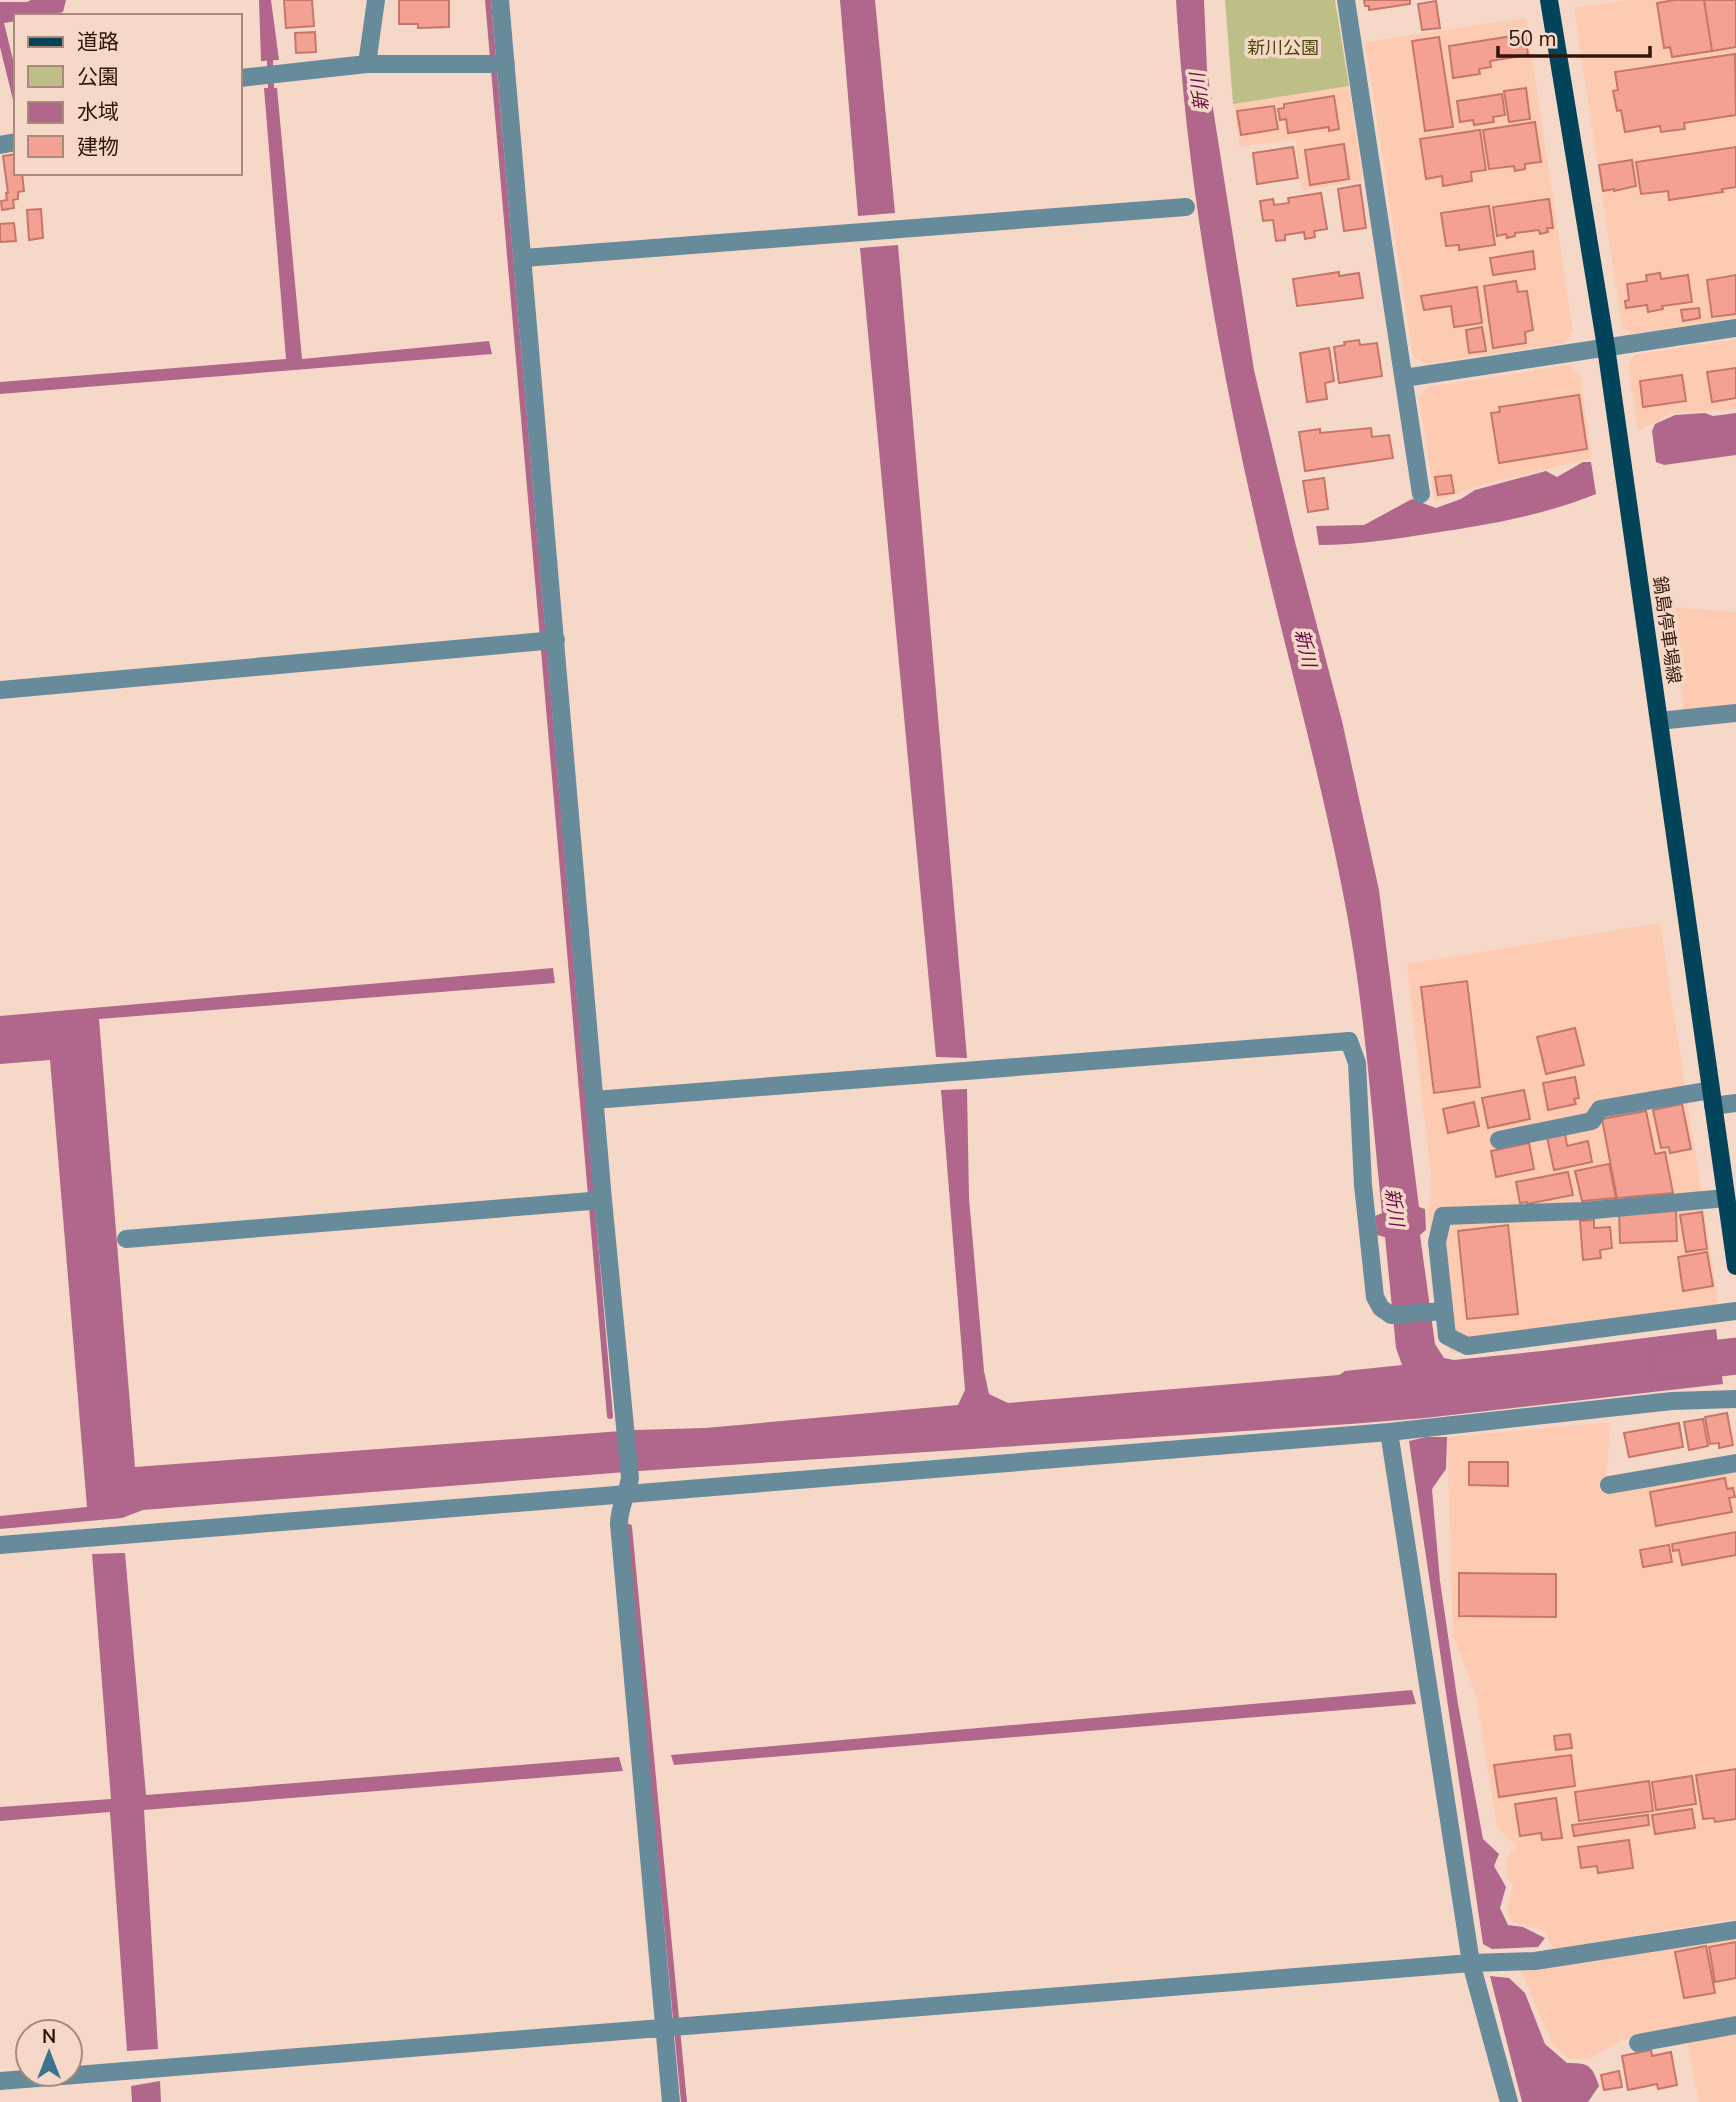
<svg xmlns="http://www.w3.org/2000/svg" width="1736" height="2102" font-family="'Nunito Sans','Noto Sans JP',sans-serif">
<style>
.built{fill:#fdcbb1}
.green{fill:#bdbf86}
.water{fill:#b0678b}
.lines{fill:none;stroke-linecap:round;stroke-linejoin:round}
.stream{stroke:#b0678b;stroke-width:6}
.river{stroke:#b0678b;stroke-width:37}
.building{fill:#f4a193;stroke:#c6776a;stroke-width:2}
.minor{stroke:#688b9c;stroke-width:18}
.major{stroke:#04445b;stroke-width:18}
.labels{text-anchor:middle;stroke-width:7;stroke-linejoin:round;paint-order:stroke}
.park-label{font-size:18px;fill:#49490b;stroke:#f6d8c8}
.street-label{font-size:18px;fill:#311606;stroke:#f6d8c8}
.water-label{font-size:19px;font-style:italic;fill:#680d44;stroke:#f6d8c8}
</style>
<rect width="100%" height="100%" fill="#f6d8c8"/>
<path class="built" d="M1628,0H1736V318L1631,334L1622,327L1574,8Z
M1526,18L1573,331L1566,343L1425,364L1413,356L1365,42Z
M1349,86L1363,181L1302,190L1295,139L1240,147L1233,104Z
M1736,339V409L1673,413L1638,431L1628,365L1634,355Z
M1569,365L1580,375L1592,458L1473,487L1435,502L1419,397L1428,387Z
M1668,607L1736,612V706L1684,712Z
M1660,923L1721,1321L1452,1353L1441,1337L1428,1211L1432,1185L1407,964Z
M1610,1422L1606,1493L1736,1471V1919L1553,1949L1544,1931L1511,1922L1507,1906L1513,1886L1507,1877L1506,1859L1517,1846L1497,1827L1476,1695L1453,1635L1447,1437Z
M1736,1937V2102H1699L1684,2029L1620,2041L1589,2059H1568L1552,2043L1520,1969Z"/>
<path class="green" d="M1225,0H1335L1349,86L1233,104Z"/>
<path class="water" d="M31,0H66L63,12L45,16H16V21L4,23L16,72V112L0,47V2H27Z
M259,0H271L279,60L261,61Z
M840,0H875L895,213L858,216Z
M1176,0H1204L1207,70L1254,370L1295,542L1342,721L1379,890L1419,1207L1425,1209L1426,1230L1420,1235L1435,1344L1444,1358L1454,1360L1542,1351L1716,1329L1723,1384L1425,1418L1350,1424L639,1471L143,1510L122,1518L0,1529V1516L87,1507L50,1060L0,1064V1016L553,968L555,983L99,1019L135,1467L635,1430L705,1428L958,1405L965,1390L941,1090L967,1089L969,1198L984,1371L989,1394L1008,1403L1339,1375L1345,1371L1402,1365L1396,1348L1385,1237L1377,1235L1375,1216L1382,1213C1371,1106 1364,998 1343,893C1317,759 1279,629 1250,495C1214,333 1186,166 1176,0Z
M264,88H277L302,359L489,341L492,354L0,394V382L286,359Z
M898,245L967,1058L936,1057L860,248Z
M1705,413L1713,416L1736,413V455L1664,465L1656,462L1652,431L1655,424L1675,415Z
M1583,462H1591L1596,494C1544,515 1488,525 1433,533C1394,539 1358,545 1319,545L1316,526L1364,525L1412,499L1436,508L1461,499L1475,490L1546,471L1557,477Z
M1426,1437H1447L1446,1469L1432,1489L1440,1581L1458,1704L1483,1839L1499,1854L1494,1866L1506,1887L1500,1908L1508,1925L1523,1927L1545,1938L1538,1947L1492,1949L1483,1944L1409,1441Z
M125,1553L146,1795L619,1757L623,1771L144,1810L158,2049L127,2051L110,1812L0,1821V1807L111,1799L92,1554Z
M1412,1690L1416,1704L674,1765L671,1755Z
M1490,1976L1509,1978L1525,1993L1545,2044L1567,2063C1589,2063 1592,2065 1599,2086L1588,2102H1522Z
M160,2081L161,2102H132L131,2086Z"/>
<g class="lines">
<path class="stream" d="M488,0L610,1416
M270,61L271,88
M629,1527L684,2102"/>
<path class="river" d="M1669,1364L1736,1356"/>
</g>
<path class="building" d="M284,0H312L314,26L286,28Z
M399,0H449V27L418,28V24H399Z
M1364,0H1410V4L1369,10V6H1365Z
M1675,0H1704L1712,51L1672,57L1670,47L1664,48L1657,3Z
M1704,0H1736V47L1712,51Z
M1436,1L1440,28L1422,30L1418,4Z
M315,32L316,52L296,53L295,33Z
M1525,34L1528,55L1490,61L1491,67L1479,69L1480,74L1453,78L1449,46Z
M1439,37L1453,127L1425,131L1412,41Z
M1735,54L1736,115L1684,123L1685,129L1661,132L1660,126L1625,132L1621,110L1617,111L1613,91L1618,90L1615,72Z
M1526,88L1530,119L1509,122L1504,91Z
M1502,94L1505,115L1493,117L1494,122L1474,125L1473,120L1460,122L1457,101Z
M1334,96L1339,129L1329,131V127L1288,133L1286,119L1280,120L1278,109L1284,108V104Z
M1274,106L1278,129L1241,135L1237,111Z
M1535,122L1541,162L1525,164V169L1515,171L1514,166L1489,169L1483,130Z
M1480,130L1486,170L1471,172L1472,181L1443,186L1442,176L1426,179L1420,139Z
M1344,144L1349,179L1310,185L1305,150Z
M1293,147L1298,178L1257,184L1253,153Z
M1736,147V187L1722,189L1723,192L1669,200L1668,191L1641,194L1636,162Z
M16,154V173H22L24,191L18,192V199L13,200L14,208L2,210L1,201L7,200L6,193H8L3,156Z
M1632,160L1636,186L1614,191V189L1603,191L1599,165Z
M1360,185L1366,228L1344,231L1338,189Z
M1321,193L1327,229L1314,231L1315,237L1305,239L1304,232L1285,235V240L1276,241L1273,220L1263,221L1260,201L1273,199L1274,205L1289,203L1288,198Z
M1549,199L1553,228H1547L1548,232L1540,234L1539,230L1515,233V236L1507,238L1506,234L1497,236L1493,207Z
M1489,206L1495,245L1459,250V245L1446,246L1441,213Z
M41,209L43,238L29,240L27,210Z
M14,223L16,241L0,242V224Z
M1533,251L1535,269L1493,275L1490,258Z
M1339,272V276L1359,273L1363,298L1297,306L1293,279Z
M1660,273L1661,279L1688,275L1692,302L1662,306L1663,309L1648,312L1647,305L1626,308L1625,301L1629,300L1627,284L1647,281L1646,275Z
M1736,275V314L1712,317L1707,280Z
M1516,281L1518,292L1527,291L1533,330L1525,332L1526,343L1493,348L1484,286Z
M1477,287L1482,323L1454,327L1451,306L1424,310L1421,296Z
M1699,308L1700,318L1683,321L1681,310Z
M1482,327L1486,351L1469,353L1466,330Z
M1359,340L1360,345L1377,343L1382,376L1339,383L1334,347L1345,345L1344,342Z
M1329,348L1334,381L1325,383L1327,399L1307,402L1300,353Z
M1736,368V398L1712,402L1707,372Z
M1682,375L1686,401L1643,407L1640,381Z
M1579,395L1587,449L1499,463L1491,413L1500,412L1499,407Z
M1371,428L1372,437L1389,435L1393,458L1305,471L1299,432L1320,429V433Z
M1451,475L1454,493L1438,495L1435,477Z
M1324,478L1328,509L1308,512L1303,481Z
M1467,981L1480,1087L1434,1093L1421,987Z
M1575,1028L1584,1065L1546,1074L1537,1037Z
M1575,1077L1579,1098L1574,1099L1576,1104L1548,1110L1543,1083Z
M1524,1090L1530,1119L1488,1128L1482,1098Z
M1474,1102L1479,1126L1448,1133L1443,1109Z
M1682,1104L1691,1149L1670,1153L1669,1147L1661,1148L1653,1110Z
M1646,1111L1655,1154L1665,1152L1673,1193L1617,1198L1602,1119Z
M1565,1133L1567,1146L1588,1141L1592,1162L1554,1170L1547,1137Z
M1529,1143L1534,1169L1496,1177L1491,1151Z
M1609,1164L1616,1198L1582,1201L1575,1171Z
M1568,1172L1573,1195L1527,1204V1202L1520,1203L1516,1182Z
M1676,1210L1677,1241L1620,1243L1619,1213Z
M1702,1212L1707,1249L1686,1252L1680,1215Z
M1594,1220V1228L1610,1227L1612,1248L1600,1250L1601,1258L1583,1260L1580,1221Z
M1508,1225L1518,1314L1467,1319L1458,1231Z
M1707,1252L1713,1286L1683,1291L1678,1257Z
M1727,1413L1733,1445L1719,1448V1443L1710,1444L1705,1417Z
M1703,1419L1708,1446L1689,1450L1684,1422Z
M1679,1423L1683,1447L1629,1457L1624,1433Z
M1469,1462H1508V1486L1469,1485Z
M1725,1478L1727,1489L1733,1488L1735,1497L1729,1498L1732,1512L1656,1526L1650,1492Z
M1736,1532V1555L1682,1565L1679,1550L1673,1551L1672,1544Z
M1669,1545L1672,1562L1643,1567L1640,1550Z
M1459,1573L1556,1574V1617L1459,1616Z
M1570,1734L1572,1748L1556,1750L1554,1736Z
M1571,1755L1575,1786L1499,1797L1494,1765Z
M1736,1769V1819L1715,1822L1714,1818L1703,1819L1696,1775Z
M1692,1776L1696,1804L1656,1810L1652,1782Z
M1649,1781L1653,1811L1579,1821L1575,1792Z
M1556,1798L1562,1838L1542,1840L1541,1833L1520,1836L1515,1804Z
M1692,1809L1695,1828L1655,1834L1652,1815Z
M1648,1815L1649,1825L1574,1836L1572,1825Z
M1629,1840L1633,1868L1598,1873L1597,1866L1581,1868L1578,1847Z
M1736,1942V1978L1715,1982L1709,1947Z
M1706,1946L1715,1993L1684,1998L1675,1952Z
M1651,2050L1652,2056L1671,2052L1677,2085L1658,2089L1657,2084L1628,2090L1622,2056Z
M1619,2071L1622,2087L1604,2090L1601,2075Z"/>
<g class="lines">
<path class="minor" d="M500,0L603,1200L630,1478C627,1495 619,1507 619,1524L671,2102
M1346,0L1421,494
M367,64L376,0
M240,78L367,64H506
M0,145L16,142
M524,258L1186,207
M1404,378L1736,328
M0,690L556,640
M1659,721L1736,713
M594,1100L1349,1041L1357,1063L1363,1185L1375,1297L1381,1308L1391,1315L1444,1311
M1713,1106L1736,1103
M1499,1140L1592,1121L1600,1109L1711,1090
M1726,1198L1583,1211L1443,1216L1437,1242L1447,1336L1467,1346L1736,1311
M126,1239L603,1200
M1389,1432L1471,1963L1509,2102
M1609,1485L1736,1463
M0,1545L1389,1432L1672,1401L1736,1399
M1638,2043L1736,2025
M0,2081L1471,1963L1535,1961L1736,1930"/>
<path class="major" d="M1549,0L1606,347L1736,1266"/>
</g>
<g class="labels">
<g class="park-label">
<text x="1283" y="54">新川公園</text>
</g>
<g class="street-label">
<text transform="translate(1667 630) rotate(82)" y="6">鍋島停車場線</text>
</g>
<g class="water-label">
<text transform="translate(1199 92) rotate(-97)" y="7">新川</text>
<text transform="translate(1306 648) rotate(77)" y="7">新川</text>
<text transform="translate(1395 1207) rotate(82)" y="7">新川</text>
</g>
</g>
<rect x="14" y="14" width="228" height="161" fill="#f6d8c8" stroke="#a78a7a" stroke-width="2"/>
<rect x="28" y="37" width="35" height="10" fill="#04445b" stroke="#a78a7a" stroke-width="2"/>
<text x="77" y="49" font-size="21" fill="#311606">道路</text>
<rect x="28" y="66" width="35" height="21" fill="#bdbf86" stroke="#a78a7a" stroke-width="2"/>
<text x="77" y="84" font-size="21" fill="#311606">公園</text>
<rect x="28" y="102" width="35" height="21" fill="#b0678b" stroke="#a78a7a" stroke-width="2"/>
<text x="77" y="119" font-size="21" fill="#311606">水域</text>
<rect x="28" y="136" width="35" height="21" fill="#f4a193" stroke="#a78a7a" stroke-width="2"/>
<text x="77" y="154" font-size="21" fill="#311606">建物</text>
<g transform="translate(49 2053)"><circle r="33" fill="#f6d8c8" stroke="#a78a7a" stroke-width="2"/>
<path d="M0-5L12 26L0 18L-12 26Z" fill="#3c748e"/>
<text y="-10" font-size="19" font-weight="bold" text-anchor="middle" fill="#311606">N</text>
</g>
<path d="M1498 46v10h152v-10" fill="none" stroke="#311606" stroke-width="3.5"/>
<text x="1508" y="46" font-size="21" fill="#311606" stroke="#f6d8c8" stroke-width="5" paint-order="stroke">50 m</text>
</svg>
